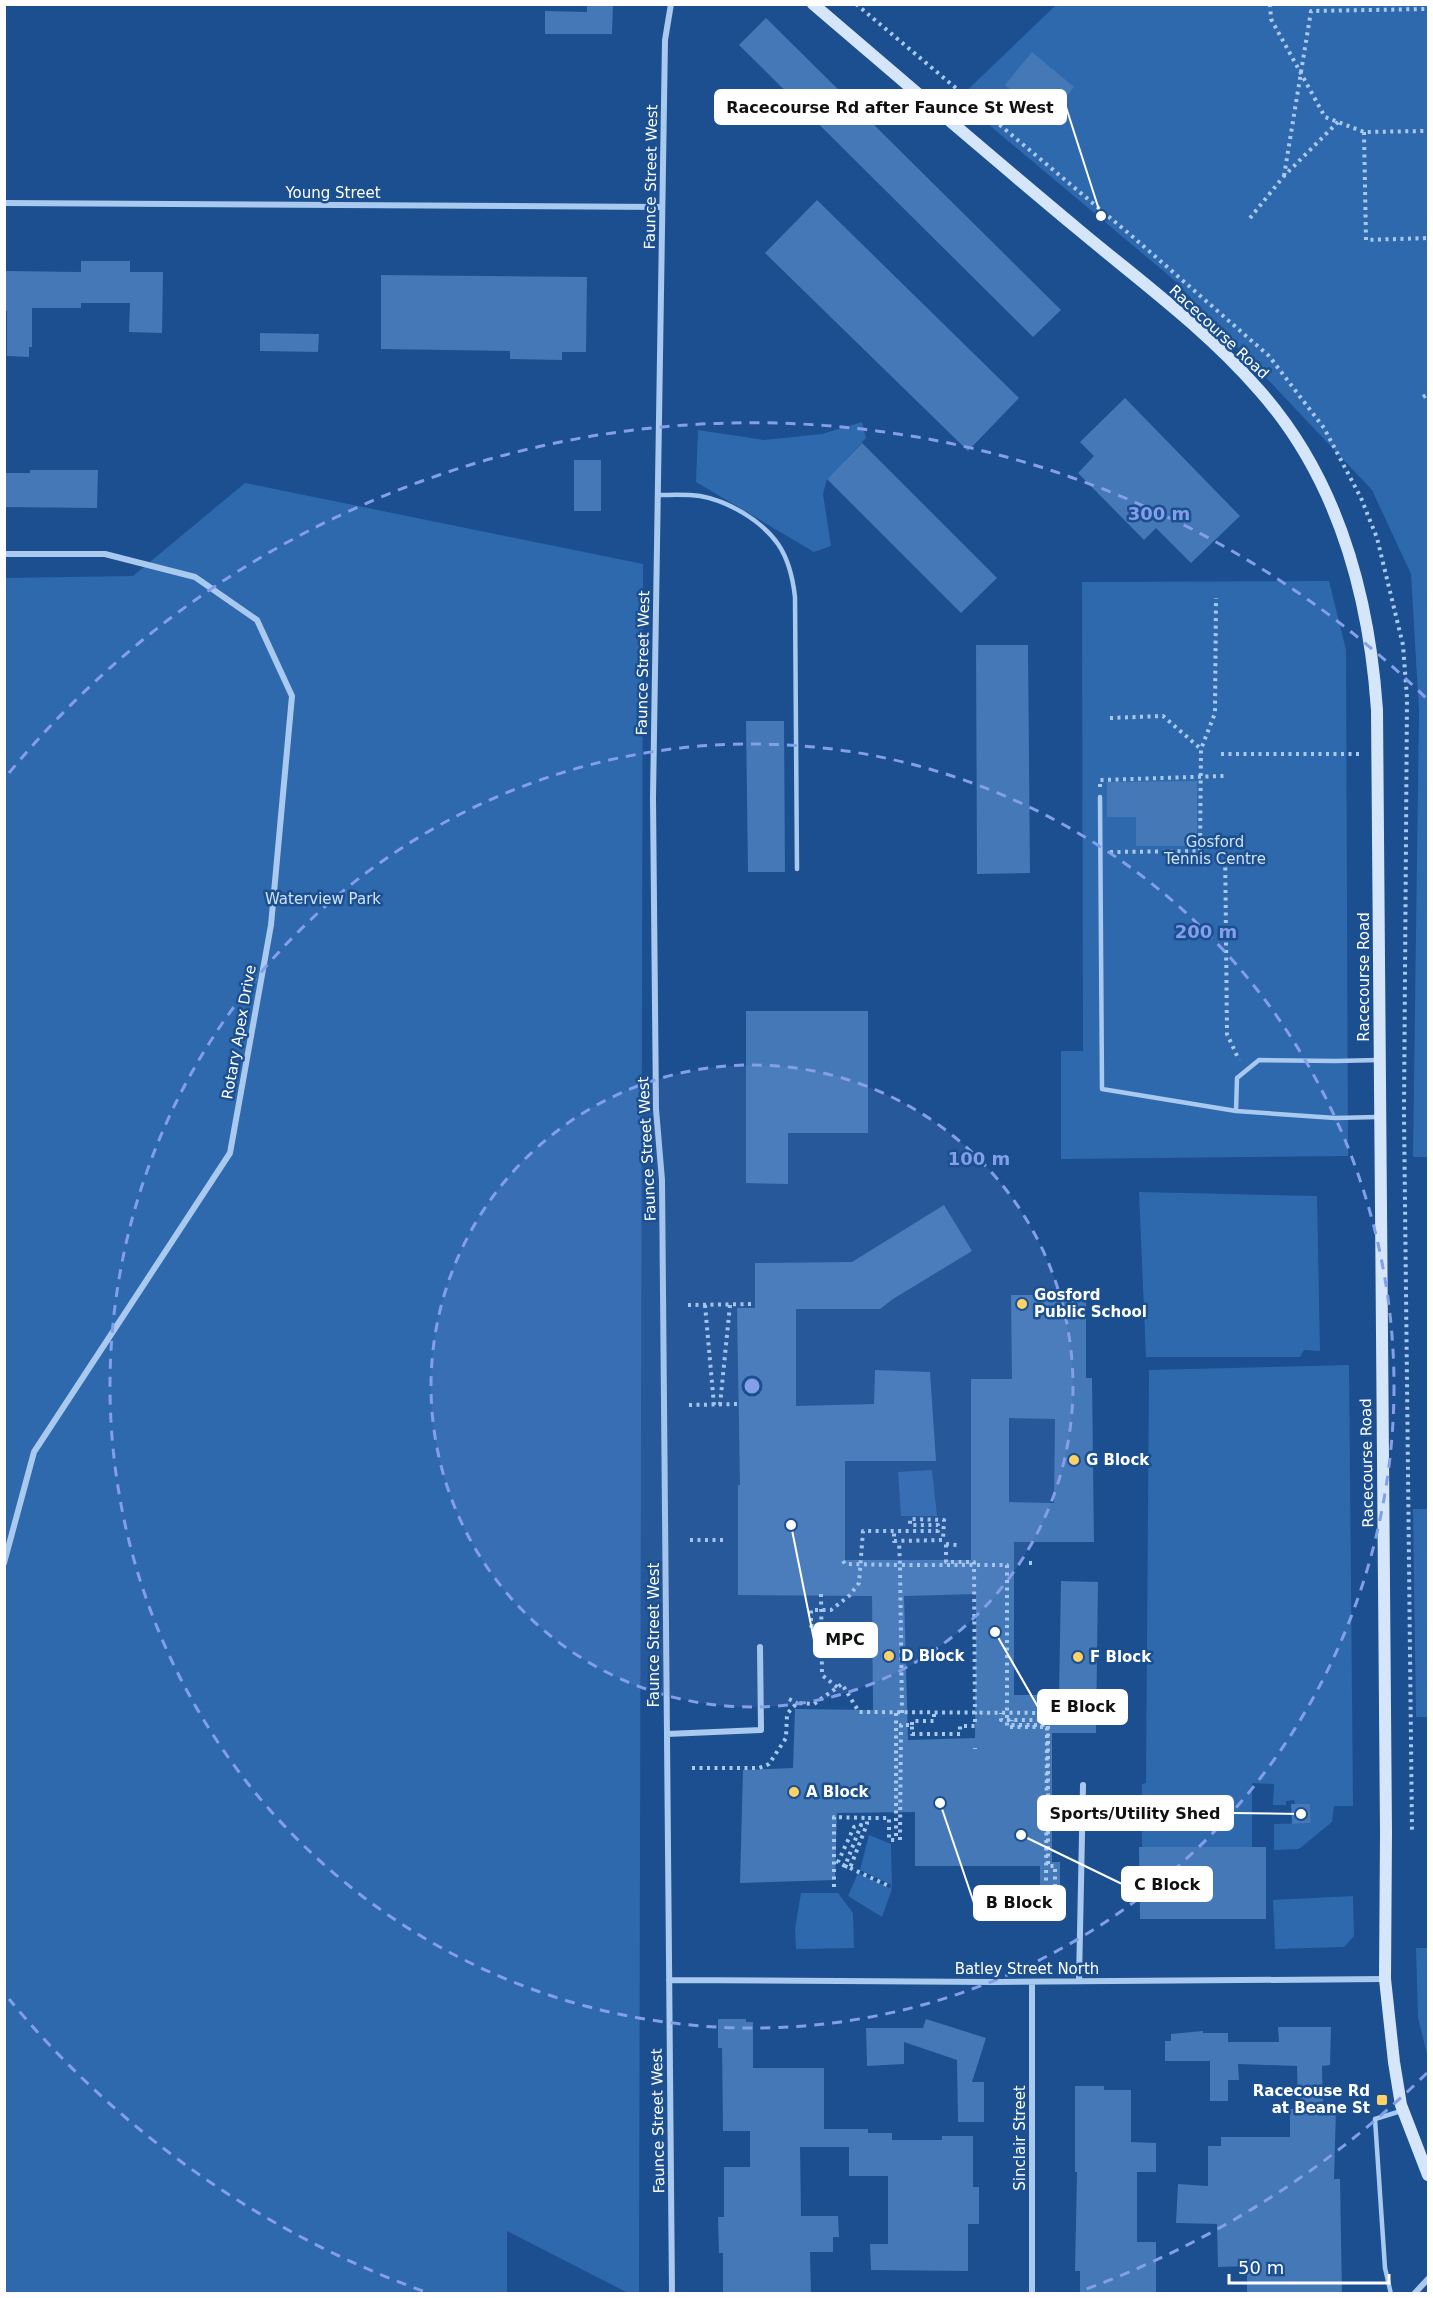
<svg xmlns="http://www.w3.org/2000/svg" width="1433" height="2298" font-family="'DejaVu Sans',sans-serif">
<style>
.green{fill:#2e69ad}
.building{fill:#4478b7;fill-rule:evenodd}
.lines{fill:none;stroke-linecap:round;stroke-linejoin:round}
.path{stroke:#a9c9ee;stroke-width:4;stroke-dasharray:3 4.5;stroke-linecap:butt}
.lane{stroke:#a9c9ee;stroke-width:4.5}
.street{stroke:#a9c9ee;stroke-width:6}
.secondary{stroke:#d6e6fa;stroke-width:12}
.ring{fill:none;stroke:#839eea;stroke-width:3;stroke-dasharray:10 8}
.poi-dot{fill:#ffd166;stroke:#1b4f8f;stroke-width:2}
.labels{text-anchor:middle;stroke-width:5;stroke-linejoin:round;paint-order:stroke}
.street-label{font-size:15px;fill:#fff;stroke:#1b4f8f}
.park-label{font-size:15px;fill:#cfe3fa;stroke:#1b4f8f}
.poi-label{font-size:15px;font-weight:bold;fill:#fff;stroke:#1b4f8f;text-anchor:start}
.centre{fill:#839eea;stroke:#1b4f8f;stroke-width:3}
.ring-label{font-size:18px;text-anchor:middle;font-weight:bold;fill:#839eea;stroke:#1b4f8f;stroke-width:5;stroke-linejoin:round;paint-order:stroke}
.leader{fill:none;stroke:#fff;stroke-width:2}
.callout-dot{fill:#fff;stroke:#1b4f8f;stroke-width:2}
.callout{fill:#fff;stroke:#fff;stroke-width:2}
.callout-label{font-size:16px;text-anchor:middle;font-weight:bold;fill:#111}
</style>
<rect width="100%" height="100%" fill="#1b4f8f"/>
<path class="green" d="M1056,5H1428V1157H1413L1419,711L1411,574L1372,490L1173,279L958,99Z
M862,422L866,438L827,479L823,494L831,546L814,552L696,482L698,430L764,440L822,434Z
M245,483L643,564L639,2293H628L507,2231V2293H5L4,578L133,576Z
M1329,581L1346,650L1348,1156L1061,1159V1051H1083L1082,582Z
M1139,1192L1317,1196L1320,1351L1304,1350L1300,1357H1146Z
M1349,1365L1353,1806H1334L1332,1822L1299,1849L1274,1850V1824L1311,1823L1310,1804H1295L1294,1800L1286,1801V1805H1273L1274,1784L1252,1783V1847H1142V1784L1146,1783L1149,1370Z
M932,1470L937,1516H901L898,1472Z
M1413,1509H1428V1717H1416Z
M869,1835L891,1844L892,1885L860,1870Z
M858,1873L892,1889L882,1917L848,1896Z
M801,1893H838L853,1913L854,1948L796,1949L795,1929Z
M1353,1896L1354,1936L1344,1947L1275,1949L1273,1900Z
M1416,1948H1428V2058L1418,2018Z"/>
<path class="building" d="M587,4H613L612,34H545V11L587,12Z
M766,18L1061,310L1033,337L739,45Z
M1032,52L1074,87L1047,120L1005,85Z
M817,200L1019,398L968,451L765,253Z
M81,261H130V272H163L162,333L129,332L130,303H81V308H32V347H29V357L7,356V311H4L6,271L81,272Z
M381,275L587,277L586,352H562V360L510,359V351L381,349Z
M260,333L319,334L318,352L260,351Z
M1125,398L1240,516L1191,563L1156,528L1144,540L1078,473L1094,456L1080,442Z
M862,443L997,578L961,613L827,479Z
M574,460H601V511H574Z
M30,470H98L97,508L4,507V473H30Z
M976,645H1028L1030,873L977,874Z
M746,721H784L785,872H748Z
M1197,781V846H1136V817H1107V782Z
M746,1011H868V1133H788V1184L746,1183Z
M944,1205L972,1251L893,1299L880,1309H796V1406L874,1404L875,1370L930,1372L936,1461H845V1560H971V1379H1012L1011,1295H1086V1378H1092L1094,1542H1014V1695H1059L1061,1581L1098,1582L1096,1733H1052V1862H1060V1893H1040V1866H915V1812L837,1813L835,1880L740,1883L743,1770L793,1768L795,1709L873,1710L872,1596L738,1595V1485H740L737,1308H755V1263L852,1262ZM1009,1418L1055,1419L1054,1503L1009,1502ZM976,1594L975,1738L908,1740L904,1596Z
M1291,1804H1310L1311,1823L1292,1824Z
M1139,1847H1266V1919H1140Z
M718,2019H746V2022H753V2068H824V2129H868V2133H892V2140H942V2136H973V2187H979V2224H968V2271L871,2270L870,2244H888V2176H849V2147H800L801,2216H838L839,2237H833V2252H810L811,2294H723V2253H719L718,2217H724V2167H750V2131H723L722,2048H718Z
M926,2019L986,2038L972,2082H984V2122H958L957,2060L904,2042V2064L867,2066L866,2028H923Z
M1278,2027H1331L1330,2065L1322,2066L1323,2108H1336L1334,2179H1340L1342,2294H1247V2266L1218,2267L1217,2224L1176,2223L1178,2184L1208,2186V2146H1221V2137H1290V2109H1298L1297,2066L1238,2064L1239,2080H1228V2101H1210V2061H1165V2041H1171V2034L1203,2031V2033H1228V2042H1279Z
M1075,2086H1104V2090H1131V2142L1156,2143V2172H1137V2242H1156V2294H1080V2271H1075L1077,2172H1075Z"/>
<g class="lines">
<path class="path" d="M856,4L1133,237L1269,356L1324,428L1361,498L1377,538L1403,645L1407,698L1404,1113L1412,1833
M1270,4L1271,19L1325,117L1364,132L1428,131
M1364,132L1366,240L1428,238
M1284,176L1311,11L1428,9
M1250,218L1284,176L1338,122
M1423,397L1428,394
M1110,718L1163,716L1201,749
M1221,754H1362
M1100,787V780L1224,776
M1200,839L1225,840L1227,1034L1239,1060
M1110,852L1200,851L1201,749L1215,713L1216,598
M688,1305L755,1304
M705,1305L714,1405
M689,1405L738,1404
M720,1405L730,1305
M690,1540H724
M946,1544L957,1545
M843,1561L845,1564L900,1565L899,1541
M1029,1563H1034
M821,1594L822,1675L838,1688
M821,1626H811V1610H831L850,1595L859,1583L863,1531H938V1525H910V1519L944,1520L943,1540L894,1541V1531
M789,1699L797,1703
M896,1713V1840
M902,1713L900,1565H1007V1727H1047L1046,1889H1055V1866H1048V1725H1011L1012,1720
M912,1725V1721H934V1713
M975,1748V1749
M692,1768H759L769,1764L786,1738L787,1714L797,1703L814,1704L842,1684L859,1712L1055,1713V1720H1001V1713
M900,1840L901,1725H912V1734H960V1726H975L974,1562H946V1544
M845,1866L838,1862L854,1827L861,1825L845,1866L850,1868L867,1824V1818H889V1840H895
M850,1868L891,1887
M834,1887V1817L867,1818"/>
<path class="lane" d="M658,495C671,495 686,494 700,496C728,501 761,520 778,544C789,560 793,579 795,597L797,869
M1100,797L1102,1089L1236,1111
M1378,1117L1335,1118L1236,1111L1237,1078L1259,1060L1335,1061L1379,1060
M1391,2294L1385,2268L1375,2119L1401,2111"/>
<path class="street" d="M671,4L665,40L653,798L656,1109L662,1180L672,2294
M4,203L662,207
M4,554H105L195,577L257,620L292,696L271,925L230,1153L34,1452L4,1563
M667,1734L761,1730L760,1647
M669,1980L994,1982L1385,1979
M1079,1981L1083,1785
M1032,2294V1982
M1414,2294L1428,2279"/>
<path class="secondary" d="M813,4C902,80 990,156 1079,230C1140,281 1206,329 1259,390C1338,479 1369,594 1377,710L1386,1833L1385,1979L1394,2062L1401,2105L1428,2175"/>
</g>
<circle cx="752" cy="1386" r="321" fill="#839eea" fill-opacity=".12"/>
<g class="ring">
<circle cx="752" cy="1386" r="321"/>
<circle cx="752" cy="1386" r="642"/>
<path d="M1427 2073A963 963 0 0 1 1081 2291M423 2291A963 963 0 0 1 9 1999M9 773A963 963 0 0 1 1427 699"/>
</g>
<g class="poi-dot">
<circle cx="1022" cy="1304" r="6"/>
<circle cx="1074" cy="1460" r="6"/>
<circle cx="889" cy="1656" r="6"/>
<circle cx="1078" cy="1657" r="6"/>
<circle cx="794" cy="1792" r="6"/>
<rect x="1376" y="2094" width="12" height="12" rx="3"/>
</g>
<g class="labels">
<g class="street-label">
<text transform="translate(651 177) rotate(-89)" y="5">Faunce Street West</text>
<text x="333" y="198">Young Street</text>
<text transform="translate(1219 332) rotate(43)" y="5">Racecourse Road</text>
<text transform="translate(643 663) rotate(-89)" y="5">Faunce Street West</text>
<text transform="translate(1364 977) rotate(-90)" y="5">Racecourse Road</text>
<text transform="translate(239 1032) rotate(-80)" y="5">Rotary Apex Drive</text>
<text transform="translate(647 1149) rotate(-93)" y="5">Faunce Street West</text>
<text transform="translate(1367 1463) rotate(-91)" y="5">Racecourse Road</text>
<text transform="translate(654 1635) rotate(-90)" y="5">Faunce Street West</text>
<text x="1027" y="1974">Batley Street North</text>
<text transform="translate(658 2121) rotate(-91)" y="5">Faunce Street West</text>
<text transform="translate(1020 2138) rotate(-90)" y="5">Sinclair Street</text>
</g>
<g class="park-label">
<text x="1215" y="847">Gosford<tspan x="1215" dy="17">Tennis Centre</tspan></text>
<text x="323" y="904">Waterview Park</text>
</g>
<g class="poi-label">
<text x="1034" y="1300">Gosford<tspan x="1034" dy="17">Public School</tspan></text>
<text x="1086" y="1465">G Block</text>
<text x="901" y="1661">D Block</text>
<text x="1090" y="1662">F Block</text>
<text x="806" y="1797">A Block</text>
<text x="1370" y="2096" text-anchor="end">Racecouse Rd<tspan x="1370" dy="17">at Beane St</tspan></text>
</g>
</g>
<circle cx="752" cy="1386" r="9" class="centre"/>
<g class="ring-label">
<text x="1159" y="520">300 m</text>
<text x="1206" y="938">200 m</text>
<text x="979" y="1165">100 m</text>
</g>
<path class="leader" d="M1101 216L1066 107M791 1525L814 1640M995 1632L1038 1707M1301 1814L1233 1813M1021 1835L1122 1884M940 1803L974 1903"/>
<g class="callout-dot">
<circle cx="1101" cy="216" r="6"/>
<circle cx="791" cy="1525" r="6"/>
<circle cx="995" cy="1632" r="6"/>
<circle cx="1301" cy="1814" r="6"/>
<circle cx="1021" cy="1835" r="6"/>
<circle cx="940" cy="1803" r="6"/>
</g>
<g class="callout">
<rect x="715" y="90" width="351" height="34" rx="6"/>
<rect x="814" y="1623" width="63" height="34" rx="6"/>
<rect x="1038" y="1690" width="89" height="34" rx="6"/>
<rect x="1038" y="1796" width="195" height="34" rx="6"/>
<rect x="1122" y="1867" width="90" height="34" rx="6"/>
<rect x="974" y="1886" width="91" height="34" rx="6"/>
</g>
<g class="callout-label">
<text x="890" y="113">Racecourse Rd after Faunce St West</text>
<text x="845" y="1645">MPC</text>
<text x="1083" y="1712">E Block</text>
<text x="1135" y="1819">Sports/Utility Shed</text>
<text x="1167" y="1890">C Block</text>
<text x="1019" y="1908">B Block</text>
</g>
<rect width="1433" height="2298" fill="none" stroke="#ffffff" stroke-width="12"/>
<path d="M1229 2274v9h160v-9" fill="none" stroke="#ffffff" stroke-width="3"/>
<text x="1238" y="2274" font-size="18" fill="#ffffff" stroke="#1b4f8f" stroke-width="4.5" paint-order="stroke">50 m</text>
</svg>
